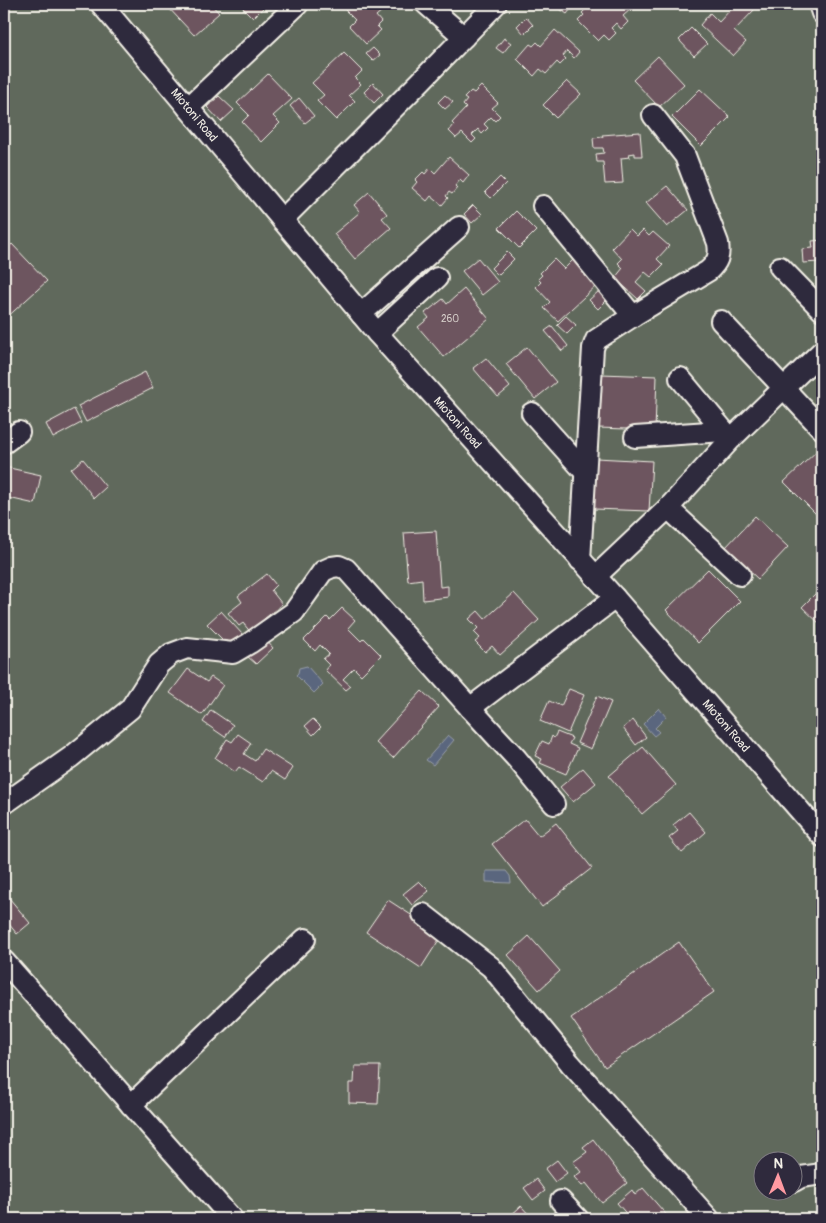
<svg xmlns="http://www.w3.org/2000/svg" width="826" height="1223" font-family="Pangolin,sans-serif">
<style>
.green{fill:#61695c;stroke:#aaada2;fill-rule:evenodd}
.water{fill:#5a667e;stroke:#989ea8}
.building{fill:#6d555e;stroke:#f4f1e8}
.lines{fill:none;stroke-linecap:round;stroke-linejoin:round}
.minor-casing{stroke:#f4f1e8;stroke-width:24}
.minor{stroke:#2f2a3d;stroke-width:20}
.labels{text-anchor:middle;stroke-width:5;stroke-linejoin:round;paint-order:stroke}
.number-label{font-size:10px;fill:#d2cac6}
.street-label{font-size:12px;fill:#f4f1e8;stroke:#2f2a3d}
</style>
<rect width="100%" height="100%" fill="#423747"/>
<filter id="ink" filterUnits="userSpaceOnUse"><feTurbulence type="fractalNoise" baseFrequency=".02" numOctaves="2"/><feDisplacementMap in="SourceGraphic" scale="10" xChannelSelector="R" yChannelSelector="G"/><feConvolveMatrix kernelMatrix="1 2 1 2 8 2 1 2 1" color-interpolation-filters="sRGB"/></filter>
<g filter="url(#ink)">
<path class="green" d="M4,4H822V1219H4ZM764,1160H794V1190H764Z"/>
<path class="water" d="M307,666L323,684L314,693L296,675L298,673L299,668Z
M659,708L666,717L655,728L659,732L654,736L643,724Z
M448,735L454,740L433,765L426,760Z
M486,871H506L510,876L511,883L486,882Z"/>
<path class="building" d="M165,4H211L219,13L194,35Z
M239,4H267L253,18Z
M352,4H390L376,16L381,22L377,26L381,30L366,44L349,26L355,20L345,10Z
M564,4H569L573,6L567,14L560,9Z
M595,4L600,7L603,4H628L631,9L623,16L628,22L621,29L616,23L611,28L616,33L609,40L604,35L598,41L578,21L584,15L582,13L590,5L592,7Z
M728,4H748L754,10L734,31L746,42L733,56L700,25L710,13L719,22L732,8Z
M526,17L533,25L524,34L517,26Z
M691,28L707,44L694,56L679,40Z
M555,30L579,52L574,58L567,51L563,56L566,59L560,65L557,62L546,74L540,69L534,76L517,59L530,44L533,46L537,42L541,46Z
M504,38L511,43L503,53L496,48Z
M373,48L380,55L373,61L366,54Z
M344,53L362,71L355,78L361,84L349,95L355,101L336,120L317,101L324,95L312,83Z
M658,56L684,84L659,107L633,80Z
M268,74L292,99L273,116L280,123L261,142L242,122L249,115L237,103Z
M567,81L581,94L556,118L543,105Z
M373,83L383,94L374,103L364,92Z
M481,86L498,103L492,108L500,116L495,121L491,117L484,124L488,128L482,134L478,129L472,135L476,139L472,143L462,133L456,138L449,131L454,125L452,123L466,108L463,105L467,100L464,98L471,91L474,93Z
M700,89L730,117L701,146L672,117Z
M445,95L453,102L445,109L438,102Z
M219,96L234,110L221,122L207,107Z
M299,98L314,116L305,123L290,106Z
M640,132L642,156H635V153L629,154L630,157L621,158L623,183L605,184L603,162H597L596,154L604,153L603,148H594L593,138L603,137L602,135Z
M449,157L469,175L463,183L460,180L455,186L457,188L452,194L449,192L446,196L448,198L442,205L431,196L427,201L412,188L417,182L415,180L423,172L425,174L430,168L435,173Z
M500,177L506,183L491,198L485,192Z
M667,186L688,210L667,227L646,203Z
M369,192L387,214L382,218L391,228L355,259L334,234L360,212L354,205Z
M473,205L482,214L472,223L464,214Z
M516,211L536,231L519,248L499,228Z
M630,229L637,236L643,230L649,236L653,232L669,246L657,259L663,265L651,277L645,272L636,282L646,291L638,299L615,278L623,268L618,263L622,259L612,248Z
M821,236H822V270H821L820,262L803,263L802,249L813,248L812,241L822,240Z
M12,244L47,281L4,320V251Z
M507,252L514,259L498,275L491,268Z
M478,258L498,282L482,295L462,271Z
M554,259L564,269L573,260L597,285L558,321L544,308L550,302L536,287L541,282L538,279L542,275L540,273Z
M464,289L489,319L444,357L418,327L429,318L425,313L443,299L447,304Z
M599,291L607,300L598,309L589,300Z
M566,316L576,325L567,334L557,325Z
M552,326L568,346L562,351L545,331Z
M527,347L556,382L535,399L506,364Z
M486,358L510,387L498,397L473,368Z
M145,372L153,388L86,422L78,406Z
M601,374L657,376L655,430L598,428Z
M74,409L81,423L53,438L46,424Z
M820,448L822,450V518L821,519L784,482Z
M596,458L652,461L649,511L594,509Z
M83,459L106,487L94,498L71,469Z
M5,467L41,475L35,504L4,497Z
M755,516L788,547L758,579L725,548Z
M436,531L440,587L448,586V597L423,600L422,579L408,581L404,533Z
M708,569L740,601L698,643L666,610Z
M267,574L276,585L271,590L282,604L263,620L266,623L252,634L243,623L239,626L228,613L242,602L238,596Z
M514,593L539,620L500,655L492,646L485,652L475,642L480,638L474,632L478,628L469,619L478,611L485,619Z
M816,593L822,599V626L802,607Z
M342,608L355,620L348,628L361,641L364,638L381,655L361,675L354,668L343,679L351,686L346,690L325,670L329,665L323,659L329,654L320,645L315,651L304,640L327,617L330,620Z
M221,611L243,635L230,647L207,624Z
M265,639L273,648L256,664L247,656Z
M188,669L207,682L211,677L223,685L202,715L170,693Z
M569,689L584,695L568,733L540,721L549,701L561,706Z
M422,691L439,707L393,758L375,742Z
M597,696L611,702L591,749L577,743Z
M211,710L233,725L225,737L203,722Z
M313,719L321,727L313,735L305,726Z
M633,720L646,737L636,745L623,728Z
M557,732L572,738L569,744L578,748L566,774L540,763L542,759L535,756L542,741L549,744L552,736L554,738Z
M238,734L251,743L244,754L255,761L263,749L293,768L285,780L271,771L263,782L239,767L235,772L215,758L227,739L232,742Z
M643,747L676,785L642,814L609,776Z
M583,768L596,783L573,802L560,787Z
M689,812L706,832L682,853L669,838L678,831L673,825Z
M525,819L539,836L556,823L592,868L542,907L492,844Z
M419,881L429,891L412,905L403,894Z
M4,892L30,923L17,934L4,918Z
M388,900L442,935L421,968L366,932Z
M529,936L560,971L539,990L508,955Z
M679,942L714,992L605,1067L571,1018Z
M355,1066H380L378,1104L349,1103V1083H354Z
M593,1139L627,1183L602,1203L586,1183L582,1186L574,1177L581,1172L573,1162L587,1152L583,1147Z
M557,1160L567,1173L555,1182L545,1169Z
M536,1179L545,1191L533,1200L524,1188Z
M643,1188L670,1219H631L617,1203L632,1190L635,1195Z
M521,1206L533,1219H509L508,1218Z"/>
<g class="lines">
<g class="minor-casing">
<g id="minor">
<path id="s1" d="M101,4L377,333L615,598L822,836"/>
<path d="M426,4L464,37"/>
<path d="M819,4L822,13"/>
<path d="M188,108L298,4"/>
<path d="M543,206L633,316L596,340L593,348L580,560"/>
<path d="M282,220L420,82L496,4"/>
<path d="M780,267L822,310"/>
<path d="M361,314L459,227"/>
<path d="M633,316L708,271C718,262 720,256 718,243L685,156L653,115"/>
<path d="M721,321L822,429"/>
<path d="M377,333L437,278"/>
<path d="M680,378L724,431L731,437"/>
<path d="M532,413L585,472"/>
<path d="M635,437L724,431"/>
<path d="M4,443L19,432"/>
<path d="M668,508L740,575"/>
<path d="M595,577L668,508L732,438L822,351"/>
<path d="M470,708L517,759L554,804"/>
<path d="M4,804L71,757L130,709L159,664L171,654L187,648L233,653L250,643L294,612L323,571L332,567L339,566L346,569L470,708L615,598"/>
<path d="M423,914L491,967L570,1063L709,1219"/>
<path d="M4,961L232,1219"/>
<path d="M131,1105L305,939"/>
<path d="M794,1181L801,1177L822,1174"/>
<path d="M561,1201L578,1219"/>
</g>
</g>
<use href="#minor" class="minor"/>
</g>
</g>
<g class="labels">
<g class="number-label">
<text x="450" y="322">260</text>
</g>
<g class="street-label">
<text dy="4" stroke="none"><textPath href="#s1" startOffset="145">Miotoni Road</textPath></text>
<text dy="4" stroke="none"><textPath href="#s1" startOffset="550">Miotoni Road</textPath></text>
<text dy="4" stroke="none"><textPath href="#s1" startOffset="955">Miotoni Road</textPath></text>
</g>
</g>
<rect width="826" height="1223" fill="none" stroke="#2f2a3d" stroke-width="20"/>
<rect x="10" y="10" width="806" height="1203" fill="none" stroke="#f4f1e8" stroke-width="2" filter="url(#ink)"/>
<g transform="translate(778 1176) rotate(1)"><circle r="24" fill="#2f2a3d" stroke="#7e7a81"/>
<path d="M0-4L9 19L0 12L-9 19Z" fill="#ff9aa2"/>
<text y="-8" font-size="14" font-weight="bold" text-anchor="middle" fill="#f4f1e8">N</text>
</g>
</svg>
